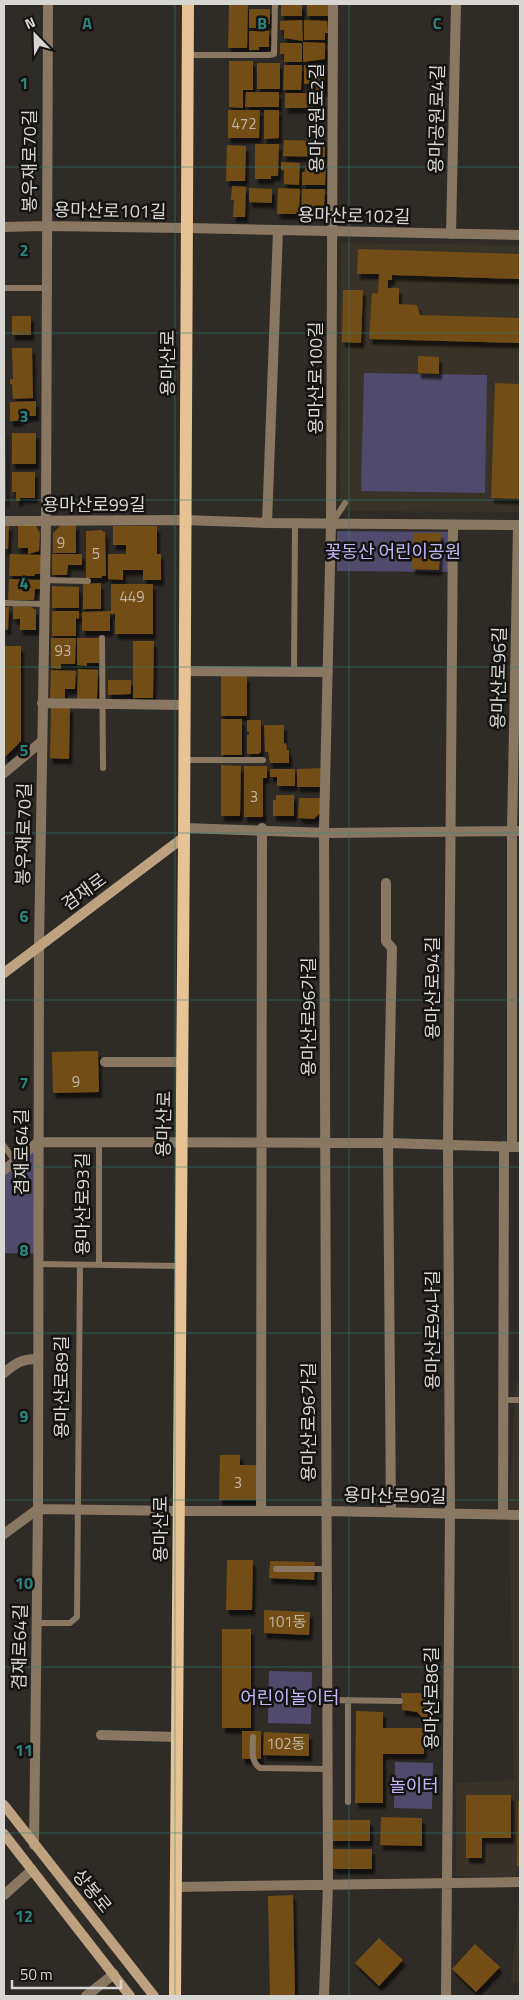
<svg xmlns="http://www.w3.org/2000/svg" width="524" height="2000" font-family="'Titillium Web','Noto Sans KR',sans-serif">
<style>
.built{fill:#393228}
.green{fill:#504b6c}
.building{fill:#734d14;filter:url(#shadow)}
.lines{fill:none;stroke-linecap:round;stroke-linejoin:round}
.service{stroke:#897761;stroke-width:6}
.minor{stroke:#897761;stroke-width:10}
.secondary{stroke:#bea17e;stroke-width:10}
.primary{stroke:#e7c294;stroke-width:12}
.grid{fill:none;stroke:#2d847d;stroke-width:1;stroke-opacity:0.55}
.labels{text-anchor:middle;stroke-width:5;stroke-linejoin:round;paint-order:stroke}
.number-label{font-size:15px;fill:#bfb4a3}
.street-label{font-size:18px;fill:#d8d6d3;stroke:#161412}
.park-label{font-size:18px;fill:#c1b6f8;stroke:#161412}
.grid-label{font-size:16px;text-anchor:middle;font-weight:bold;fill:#2d847d;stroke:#161412;stroke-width:5;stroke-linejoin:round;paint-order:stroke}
</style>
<defs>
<filter id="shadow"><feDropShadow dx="3" dy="5.5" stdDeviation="1" flood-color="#0009"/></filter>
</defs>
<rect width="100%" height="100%" fill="#2f2b27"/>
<path class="built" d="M341,243L520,245V512L340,511Z
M516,1382H520V1878L456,1876V1783L514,1780L509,1508Z
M520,1886V1982H511Z"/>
<path class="green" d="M364,373L487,375L485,493L361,491Z
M337,531L449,532V572L337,571Z
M37,1145L36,1254L4,1253V1171Z
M269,1671L312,1672L311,1724L268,1723Z
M395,1762L433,1763L432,1809L394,1808Z"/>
<path class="building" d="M229,4H248L247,48H228Z
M281,4H302V16H281Z
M307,4H328V16H307Z
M249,9H270V24H260V28H249Z
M302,20L303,41L284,38V30H280V21Z
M304,20L327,21L328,33H325V40H304Z
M249,31H269V47H259V50H249Z
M303,42L325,43V59L303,62Z
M280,43H302V62H284V54H280Z
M229,61H253V90H243V108L229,107Z
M257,63H280V89H257Z
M284,65H302L301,90H283Z
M304,65H325V91H316V84H304Z
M246,92H279V107H245Z
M285,93H314V108H285Z
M228,110H260L259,138H228Z
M264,110H279V138L264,139Z
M284,140L325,141V157L283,156Z
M255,144H279L278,176H271V179H255Z
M227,145L246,146L245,181H226Z
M281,162L300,163L299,185L284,184V170H281Z
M306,162L326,163L325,185H302V172H305Z
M232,186L246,187L245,217H233L234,200H231Z
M249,188L272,189V203L249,202Z
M278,188L300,189L299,214H277Z
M302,189H325L324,208L316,215L301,214Z
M358,249L520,254V279L392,275V280H388V288H399V304L417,305L420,315L520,318V343L369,339L372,293L378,294L379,274H357Z
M343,290H363L361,343L342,342Z
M12,316H31V335H12Z
M12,348H32L33,398L13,399L12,384H10V379H13Z
M418,356L439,357V374L418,373Z
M495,383L520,384V499L491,498Z
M36,401V416H20L21,421H10V402Z
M4,429H5L6,501H4Z
M12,433H36V464H12Z
M12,472H35V498H20V501H16V492H12Z
M62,524H76V553H53V533Z
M4,525H9L8,549H4Z
M18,526H36L40,533L39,551L28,554V548H18Z
M113,526H157V554H161V580H143V570H123V580L108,579V554H126V545H113Z
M102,530L103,532H105L106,576H102V578H86V531Z
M413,533H441L439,570L412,569Z
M10,554L41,555V574H35L34,576H9Z
M52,554H82V565H68L67,575H52Z
M9,579L41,580V589H35L34,600H8Z
M101,583V609H83V584Z
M111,584H153V634H115V614H110V631H82V612L111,611Z
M52,586L79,587V608H52Z
M13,606L31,607L36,610V630H20V619H13Z
M4,607H9L8,630L4,629Z
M52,611H79V619L76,618V636H52Z
M51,638H76L75,664H61V669L51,668Z
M77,638H99V663H87V666L77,665Z
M133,641H154L153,698H133Z
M4,646H21V741L6,756H4Z
M78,669L98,670L97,699H77Z
M51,670L76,671L75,689H65V698H50Z
M221,676H247V716H221Z
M108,680H131V694L108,695Z
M51,707H70L69,759L50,758Z
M221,719H242V755H221Z
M247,720H261V752L258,754H247V735H249V732L247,731Z
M264,725H284V744L286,743L287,750H289V763H270L268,752H265Z
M221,765L241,766L240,816H221Z
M244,766H267V778H263V817H244Z
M321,768L320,787H297V769Z
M270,769H295V786H277V777H270Z
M276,795H294V816H273V800H276Z
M299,798H321V812L314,819L298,818Z
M98,1051L99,1092L53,1093L52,1052Z
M220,1455H240V1465H257V1500H219Z
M227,1560H253L252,1610H226Z
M270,1561L315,1562L314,1580L269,1578Z
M264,1610L310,1612L309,1635L264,1633Z
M222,1629H251V1728H222Z
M401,1693H420L427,1696L433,1707L435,1725L424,1724V1719L417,1712L402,1710Z
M356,1711L383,1712V1728H424V1754H383V1803H355Z
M242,1731H261V1759H242Z
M264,1732L309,1734V1756L263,1755Z
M466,1795H511V1838H482V1858H466Z
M518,1801H520V1866H517Z
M381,1817L422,1818V1846L380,1845Z
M331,1820H370V1841H331Z
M329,1849H372V1869H334L330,1863Z
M293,1895L295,1996H270L268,1896Z
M379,1938L403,1960L379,1986L355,1963Z
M475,1944L500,1967L476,1992L452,1969Z"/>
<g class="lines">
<path class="service" d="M188,55H269L274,54L275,4
M4,288H46
M332,523L345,503
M44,580L88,581
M4,603L44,604
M102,638L103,768
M294,672L295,523
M184,760H263
M99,1143V1265
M4,1146L15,1161
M38,1264L181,1266
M503,1400H520
M276,1569H325
M36,1623H70L77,1617L80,1265
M326,1700L400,1701
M253,1737C253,1749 250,1761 260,1768L327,1769
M348,1802V1700"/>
<path class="minor" d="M4,227L46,226L186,228L520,235
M451,234L456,4
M4,521L184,520L267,523L520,525
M267,523L278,230
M184,671L328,672
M42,703L184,705
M4,773L41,742
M184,828L328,833L520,831
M386,883V941L392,948L388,1143L391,1512
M105,1062H182
M512,1146V831L518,525
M4,1170L38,1142L388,1143L520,1147
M4,1373C15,1364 22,1358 38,1359
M261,1511L262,828
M503,1514L504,1146
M4,1534L38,1509L179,1511H325L520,1515
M101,1735L178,1737
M34,1845L38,1509L39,946L46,522L48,4
M176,1887L520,1882
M4,1895L32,1870
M86,1996L114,1974
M324,1996L328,1885L324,829L331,524L333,4
M446,1996L450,1513L448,1146L453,526"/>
<path class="secondary" d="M4,973L184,837
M4,1805L154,1996
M4,1834L130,1996"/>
<path class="primary" d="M175,1996L184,837L188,4"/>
</g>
<path class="grid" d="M175,4V1996M349,4V1996M4,167H520M4,333H520M4,500H520M4,667H520M4,833H520M4,1000H520M4,1167H520M4,1333H520M4,1500H520M4,1667H520M4,1833H520"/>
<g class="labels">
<g class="number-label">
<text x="244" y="129">472</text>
<text x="61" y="548">9</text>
<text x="96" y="559">5</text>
<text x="132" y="602">449</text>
<text x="63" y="656">93</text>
<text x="254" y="802">3</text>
<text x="76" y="1087">9</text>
<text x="238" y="1488">3</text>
<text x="287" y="1627">101동</text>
<text x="286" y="1749">102동</text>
</g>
<g class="street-label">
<text transform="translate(317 118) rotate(-90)" y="6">용마공원로2길</text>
<text transform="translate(437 119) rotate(-89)" y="6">용마공원로4길</text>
<text transform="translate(30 161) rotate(-90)" y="6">봉우재로70길</text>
<text transform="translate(110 211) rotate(1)" y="6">용마산로101길</text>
<text transform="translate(354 216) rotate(1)" y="6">용마산로102길</text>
<text transform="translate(168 363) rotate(-90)" y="6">용마산로</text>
<text transform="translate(316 378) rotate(-90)" y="6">용마산로100길</text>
<text x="94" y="511">용마산로99길</text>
<text transform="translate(499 678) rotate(-89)" y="6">용마산로96길</text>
<text transform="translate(24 834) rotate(-89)" y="6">봉우재로70길</text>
<text transform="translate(84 892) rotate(-36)" y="6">겸재로</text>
<text transform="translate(433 988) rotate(-90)" y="6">용마산로94길</text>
<text transform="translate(309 1017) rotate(-90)" y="6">용마산로96가길</text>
<text transform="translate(164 1124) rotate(-89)" y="6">용마산로</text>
<text transform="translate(22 1152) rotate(-90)" y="6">겸재로64길</text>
<text transform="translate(83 1204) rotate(-90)" y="6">용마산로93길</text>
<text transform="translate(433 1330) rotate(-90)" y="6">용마산로94나길</text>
<text transform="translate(62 1387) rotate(-90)" y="6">용마산로89길</text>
<text transform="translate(309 1422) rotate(-90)" y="6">용마산로96가길</text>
<text transform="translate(395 1496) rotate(1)" y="6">용마산로90길</text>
<text transform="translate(161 1529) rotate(-90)" y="6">용마산로</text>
<text transform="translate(20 1647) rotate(-89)" y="6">겸재로64길</text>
<text transform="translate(432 1698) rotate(-90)" y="6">용마산로86길</text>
<text transform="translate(92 1891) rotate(51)" y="6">상봉로</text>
</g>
<g class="park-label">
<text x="393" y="558">꽃동산 어린이공원</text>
<text x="290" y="1704">어린이놀이터</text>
<text x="414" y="1792">놀이터</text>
</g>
</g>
<g class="grid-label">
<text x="87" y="29">A</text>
<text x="262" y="29">B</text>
<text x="437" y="29">C</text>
<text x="24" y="89">1</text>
<text x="24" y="256">2</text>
<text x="24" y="422">3</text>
<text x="24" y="589">4</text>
<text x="24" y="756">5</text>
<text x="24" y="922">6</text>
<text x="24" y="1089">7</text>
<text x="24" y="1256">8</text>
<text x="24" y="1422">9</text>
<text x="24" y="1589">10</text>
<text x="24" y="1756">11</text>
<text x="24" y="1922">12</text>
</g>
<rect width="524" height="2000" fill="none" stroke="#d8d6d3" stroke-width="10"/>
<g transform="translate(35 35) rotate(337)" stroke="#161412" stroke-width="4" paint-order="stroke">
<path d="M0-4L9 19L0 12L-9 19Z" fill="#d8d6d3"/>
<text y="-8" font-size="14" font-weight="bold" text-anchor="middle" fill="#d8d6d3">N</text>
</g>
<path d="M12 1980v8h109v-8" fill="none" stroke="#d8d6d3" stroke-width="2.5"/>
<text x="20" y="1980" font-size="15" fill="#d8d6d3" stroke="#161412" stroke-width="4" paint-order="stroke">50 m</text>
</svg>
